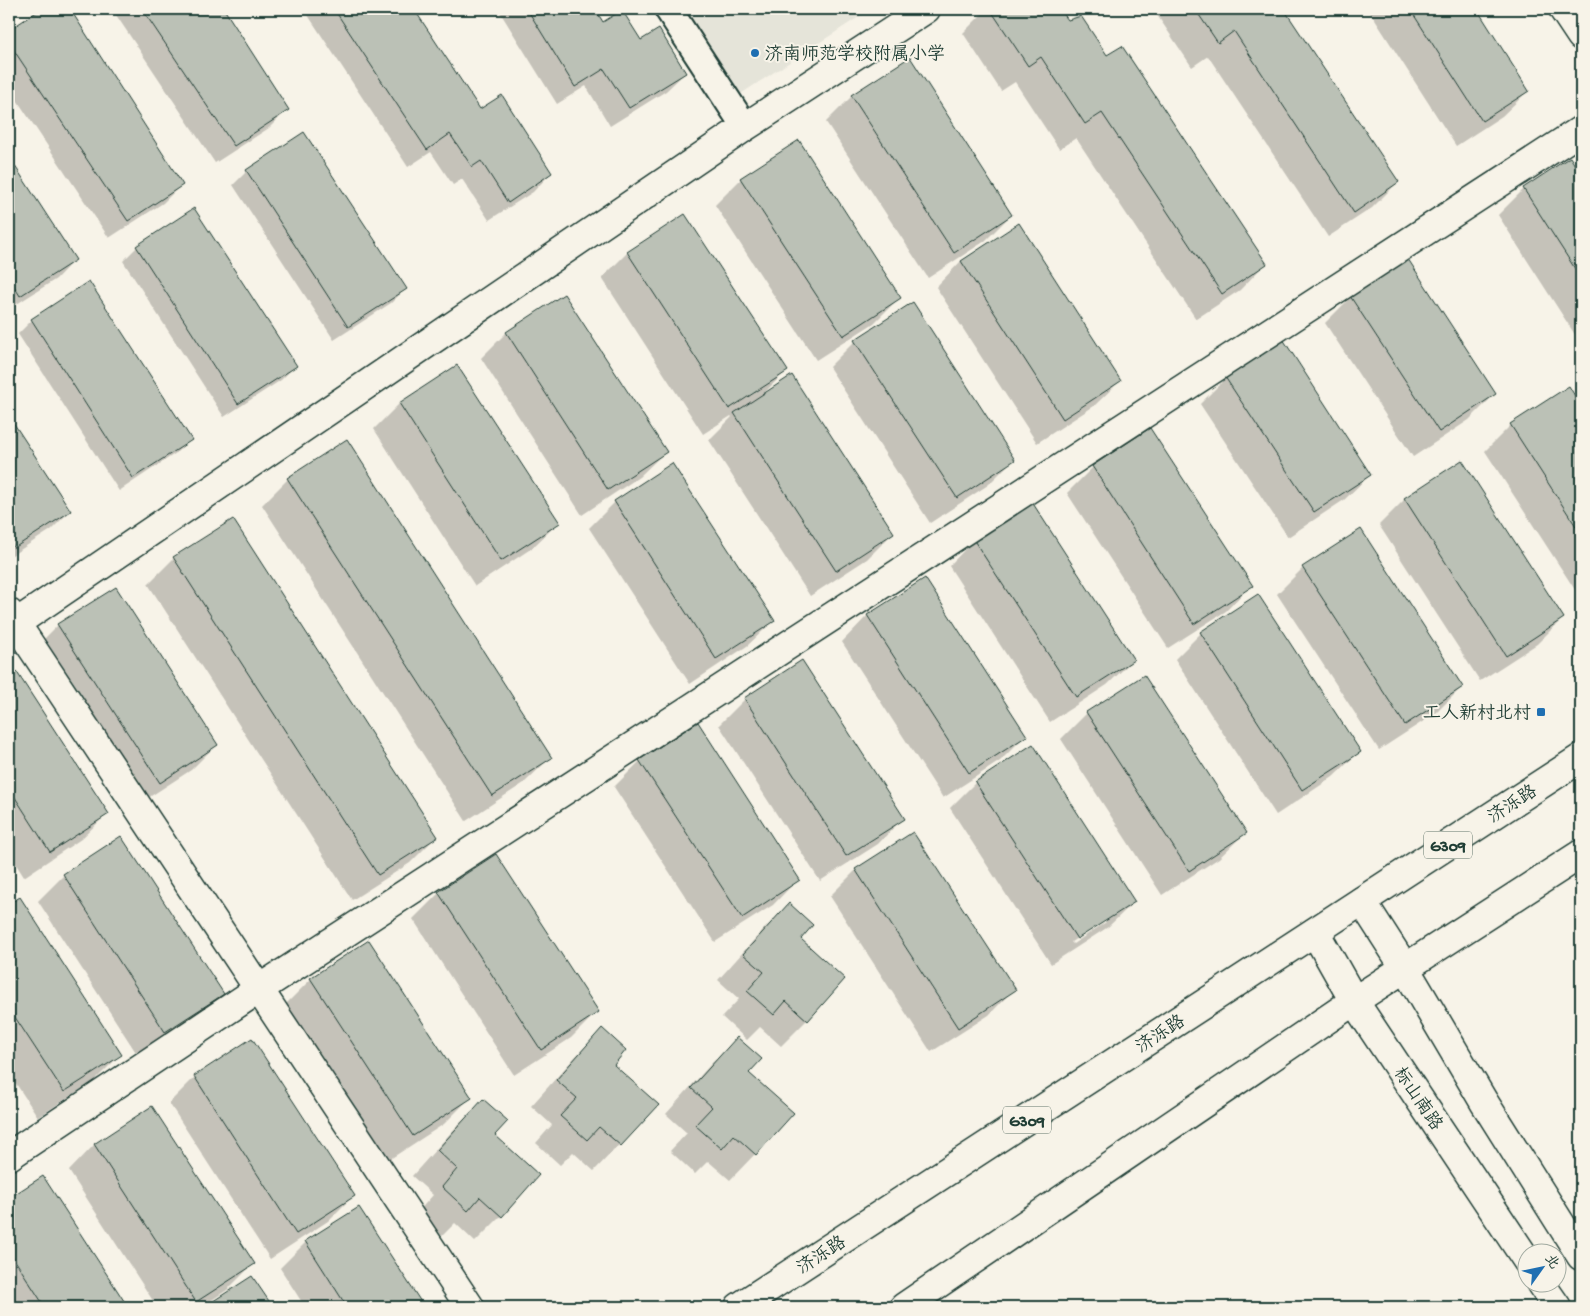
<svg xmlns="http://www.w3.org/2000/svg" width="1590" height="1316" font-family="'Gochi Hand','LXGW WenKai TC',sans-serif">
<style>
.built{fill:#e5e4d9}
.shadow{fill:#0003;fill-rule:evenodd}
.building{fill:#bbc1b6;stroke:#1f3d34}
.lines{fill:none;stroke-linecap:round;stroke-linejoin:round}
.minor-casing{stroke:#1f3d34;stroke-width:30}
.tertiary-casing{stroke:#1f3d34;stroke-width:31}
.secondary-casing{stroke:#1f3d34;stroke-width:31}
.trunk-casing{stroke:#1f3d34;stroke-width:31}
.minor{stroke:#f7f3e8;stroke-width:26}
.tertiary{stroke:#f7f3e8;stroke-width:28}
.secondary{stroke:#f7f3e8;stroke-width:28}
.trunk{stroke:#f7f3e8;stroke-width:28}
.poi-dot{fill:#1f6fb2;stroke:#f7f3e8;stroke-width:2}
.labels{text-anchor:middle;stroke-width:4;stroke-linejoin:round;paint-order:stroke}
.shield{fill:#f7f3e8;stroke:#60746a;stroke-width:1}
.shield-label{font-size:16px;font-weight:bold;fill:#1f3d34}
.poi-label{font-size:18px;fill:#1f3d34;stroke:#f7f3e8;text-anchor:start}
.street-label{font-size:18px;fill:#1f3d34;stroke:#f7f3e8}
</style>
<rect width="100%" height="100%" fill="#f7f3e8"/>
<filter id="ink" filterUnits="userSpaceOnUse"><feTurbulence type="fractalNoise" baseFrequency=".02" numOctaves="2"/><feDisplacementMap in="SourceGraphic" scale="10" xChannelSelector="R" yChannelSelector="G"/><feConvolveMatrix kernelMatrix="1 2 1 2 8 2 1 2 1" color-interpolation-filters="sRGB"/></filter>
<g filter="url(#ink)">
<path class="built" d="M678,9H871L736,97Z"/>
<path class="shadow" d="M43,9H68L181,185L163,203L109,238L9,88V31Z
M112,9H223L287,110L269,128L215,163Z
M304,9H412L479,111L551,173L533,192L489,220L462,179L453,185L431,152L408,167Z
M498,9H594L603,23L641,42L685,73L666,91L610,126L586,86L557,104Z
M987,9H1059L1068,22L1107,57L1265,264L1240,290L1196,319L1076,138L1059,149L1015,82L1001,91L963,33Z
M1153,9H1282L1398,182L1372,208L1328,237L1208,56L1192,67Z
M1368,9H1475L1528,91L1502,116L1456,146Z
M852,96L1011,215L985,241L928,278L826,122Z
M9,159L74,260L56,279L9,309Z
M1570,159L1581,177V344L1498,215L1524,189Z
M247,171L405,289L391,303L334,340L233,185Z
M741,179L899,298L874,323L816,360L715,205Z
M194,210L295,366L281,380L224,417L123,261L137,247Z
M1018,225L1120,381L1094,406L1037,443L936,287L961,261Z
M627,253L786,371L762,395L893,533L867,559L810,596L709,440L732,417L731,416L703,434L602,278Z
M89,283L190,439L176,453L119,491L18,334L32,320Z
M1351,297L1495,394L1469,420L1413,457L1325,323Z
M506,333L665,452L639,477L582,515L481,358Z
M855,341L1013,460L988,485L930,523L829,367Z
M457,366L558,523L532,548L475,586L374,429L399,404Z
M1226,378L1370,475L1344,500L1288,537L1200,404Z
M1568,388L1581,408V599L1485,451L1511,425Z
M9,418L70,511L51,530L9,557Z
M1461,462L1563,618L1537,644L1480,681L1379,525L1405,499Z
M672,465L773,621L747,646L690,684L589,528L615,502Z
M1093,467L1251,585L1226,611L1168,648L1067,493Z
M288,479L550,758L524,783L466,821L262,505Z
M974,540L1133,660L1107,685L1050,722L949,566Z
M174,558L436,837L410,863L352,900L148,584Z
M1303,568L1462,687L1436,713L1379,750L1277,594Z
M924,579L1026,735L1000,761L943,798L842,642L867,616Z
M115,588L217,744L191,770L134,807L32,651L58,625Z
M1201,633L1359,752L1333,777L1276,815L1175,659Z
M9,662L107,814L81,839L24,877L9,853Z
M802,662L903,818L878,844L820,881L719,725L745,699Z
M1144,676L1245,833L1219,858L1162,895L1061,739L1087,713Z
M1032,746L1134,902L1108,927L1051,964L950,808L975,783ZM1106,919V922L1073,944L1071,942Z
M640,761L798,879L773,905L715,942L614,787Z
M913,833L1014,989L989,1015L931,1052L830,896L856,870Z
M121,838L222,994L197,1020L139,1057L38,901L64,875Z
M439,893L597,1012L571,1038L514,1075L413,919Z
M20,899L121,1054L95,1080L38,1117L9,1073V906Z
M789,905L799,939L843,979L807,1020L781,1046L760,1027L747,1040L722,1017L739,999L718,980L763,930Z
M311,979L470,1098L444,1124L387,1161L285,1005Z
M602,1030L612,1065L657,1105L594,1171L573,1152L560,1165L536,1143L552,1125L531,1106L576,1056Z
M737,1039L747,1073L755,1154L730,1180L708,1161L695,1174L670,1151L687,1133L666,1114L711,1064Z
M195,1077L353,1196L328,1221L270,1259L169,1103Z
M483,1101L494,1135L501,1216L475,1242L455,1223L442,1236L417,1213L433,1195L412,1176L457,1126Z
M152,1108L253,1264L227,1290L201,1307H157L69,1171L94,1145Z
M42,1177L127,1307H9V1199Z
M306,1242L419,1302L413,1307H305L280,1268Z
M252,1277L271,1307H206Z"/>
<path class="building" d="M41,9H70L183,185L128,221L9,43V30Z
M142,9H224L289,110L234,146Z
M334,9H414L480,109L502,95L552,173L508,203L481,161L472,167L450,134L427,150Z
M527,9H595L603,22L622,10L641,40L659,29L686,73L629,108L604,69L575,87Z
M990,9H1060L1068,20L1081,16L1107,55L1122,46L1267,264L1222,294L1102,113L1085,124L1041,57L1028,66Z
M1195,9H1284L1399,182L1354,213L1234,31L1218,43Z
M1410,9H1477L1529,91L1482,121Z
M910,57L1012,215L954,253L851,95Z
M304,132L407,289L348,327L246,170Z
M799,140L901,298L843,336L740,178Z
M9,157L76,260L20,296L9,278Z
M1570,157L1581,175V278L1523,188Z
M194,208L297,366L238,404L136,246Z
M685,214L788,371L729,409L627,252Z
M1019,223L1121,381L1063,419L961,261Z
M1408,259L1496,394L1439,432L1350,296Z
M89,281L192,440L133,478L31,319Z
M564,294L667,452L608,490L506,332Z
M913,302L1015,460L957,498L854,340Z
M1283,339L1371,475L1314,512L1225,377Z
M457,365L560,523L501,561L399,403Z
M792,375L894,533L836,571L734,413Z
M1569,386L1581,406V534L1510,424Z
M9,416L71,511L14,548L9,540Z
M1150,428L1253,586L1194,624L1092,466Z
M347,439L552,758L492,796L287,478Z
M1462,460L1564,618L1506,656L1404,498Z
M672,463L775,621L716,659L614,501Z
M1032,502L1134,660L1076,697L973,539Z
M233,519L438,837L378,875L173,557Z
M1361,529L1463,687L1405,725L1302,567Z
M925,578L1027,736L969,773L867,615Z
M116,587L218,745L160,783L57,624Z
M1258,594L1361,752L1302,790L1200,632Z
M9,660L109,814L50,852L9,788Z
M802,660L905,819L846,856L744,698Z
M1144,675L1247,833L1189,871L1086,712Z
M698,722L800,880L742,918L639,760Z
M1033,744L1135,902L1077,939L975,782Z
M913,832L1016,990L958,1028L855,869Z
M121,836L224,994L165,1032L63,874Z
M496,854L599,1012L541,1050L438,892Z
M20,897L122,1055L64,1092L9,1008V904Z
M789,903L813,925L801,939L845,979L808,1021L786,1001L774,1015L747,991L764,972L743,954Z
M369,940L472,1098L413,1136L310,978Z
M602,1028L626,1050L614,1065L659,1105L621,1146L599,1127L587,1140L560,1116L577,1098L556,1080Z
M737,1037L762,1059L749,1073L794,1113L756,1155L734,1135L722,1149L695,1125L712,1107L691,1088Z
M252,1038L355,1196L296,1234L194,1076Z
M483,1099L508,1121L495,1135L539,1175L502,1217L480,1197L468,1211L442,1187L457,1169L437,1150Z
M152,1106L255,1264L196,1302L94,1144Z
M43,1176L128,1307H45L9,1251V1198Z
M359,1207L421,1302L412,1307H347L305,1241Z
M252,1276L273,1307H204Z"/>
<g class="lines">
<g class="minor-casing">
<path id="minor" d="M668,9L745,127"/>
</g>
<g class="tertiary-casing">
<path id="tertiary" d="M9,613L470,1307
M9,628L745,127L926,9
M9,1156L259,989L1581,130"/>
</g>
<g class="secondary-casing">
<path id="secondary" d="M1563,9L1581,36
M1362,901L1405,968L1484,1102L1581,1256
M1315,932L1354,1001L1528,1262
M1541,1284L1557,1307"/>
</g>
<g class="trunk-casing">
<path id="trunk" d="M739,1307L1581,758
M904,1307L1354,1001L1581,854"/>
</g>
<use href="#minor" class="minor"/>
<use href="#tertiary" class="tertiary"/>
<use href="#secondary" class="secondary"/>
<use href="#trunk" class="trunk"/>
</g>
</g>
<g class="poi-dot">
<circle cx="755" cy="53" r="5"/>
<rect x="1536" y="707" width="10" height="10" rx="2.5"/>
</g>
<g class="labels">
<g class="shield">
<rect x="1424" y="831.5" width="48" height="27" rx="4"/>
<rect x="1003" y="1106.5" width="48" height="27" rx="4"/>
</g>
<g class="shield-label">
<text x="1448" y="851">G309</text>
<text x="1027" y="1126">G309</text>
</g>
<g class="poi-label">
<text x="765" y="59">济南师范学校附属小学</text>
<text x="1531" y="718" text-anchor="end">工人新村北村</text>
</g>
<g class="street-label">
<text transform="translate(1512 803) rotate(-33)" y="6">济泺路</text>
<text transform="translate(1160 1033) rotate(-33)" y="6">济泺路</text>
<text transform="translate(1419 1098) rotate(56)" y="6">标山南路</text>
<text transform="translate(821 1254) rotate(-33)" y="6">济泺路</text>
</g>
</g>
<rect width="1590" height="1316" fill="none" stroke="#f7f3e8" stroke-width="30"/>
<rect x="15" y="15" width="1560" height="1286" fill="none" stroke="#1f3d34" stroke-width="2" filter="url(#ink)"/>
<g transform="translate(1542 1268) rotate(57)"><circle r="24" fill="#f7f3e8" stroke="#a1aaa0"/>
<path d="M0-4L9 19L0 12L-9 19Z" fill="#1f6fb2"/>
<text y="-8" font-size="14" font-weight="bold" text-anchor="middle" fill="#1f3d34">北</text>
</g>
</svg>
